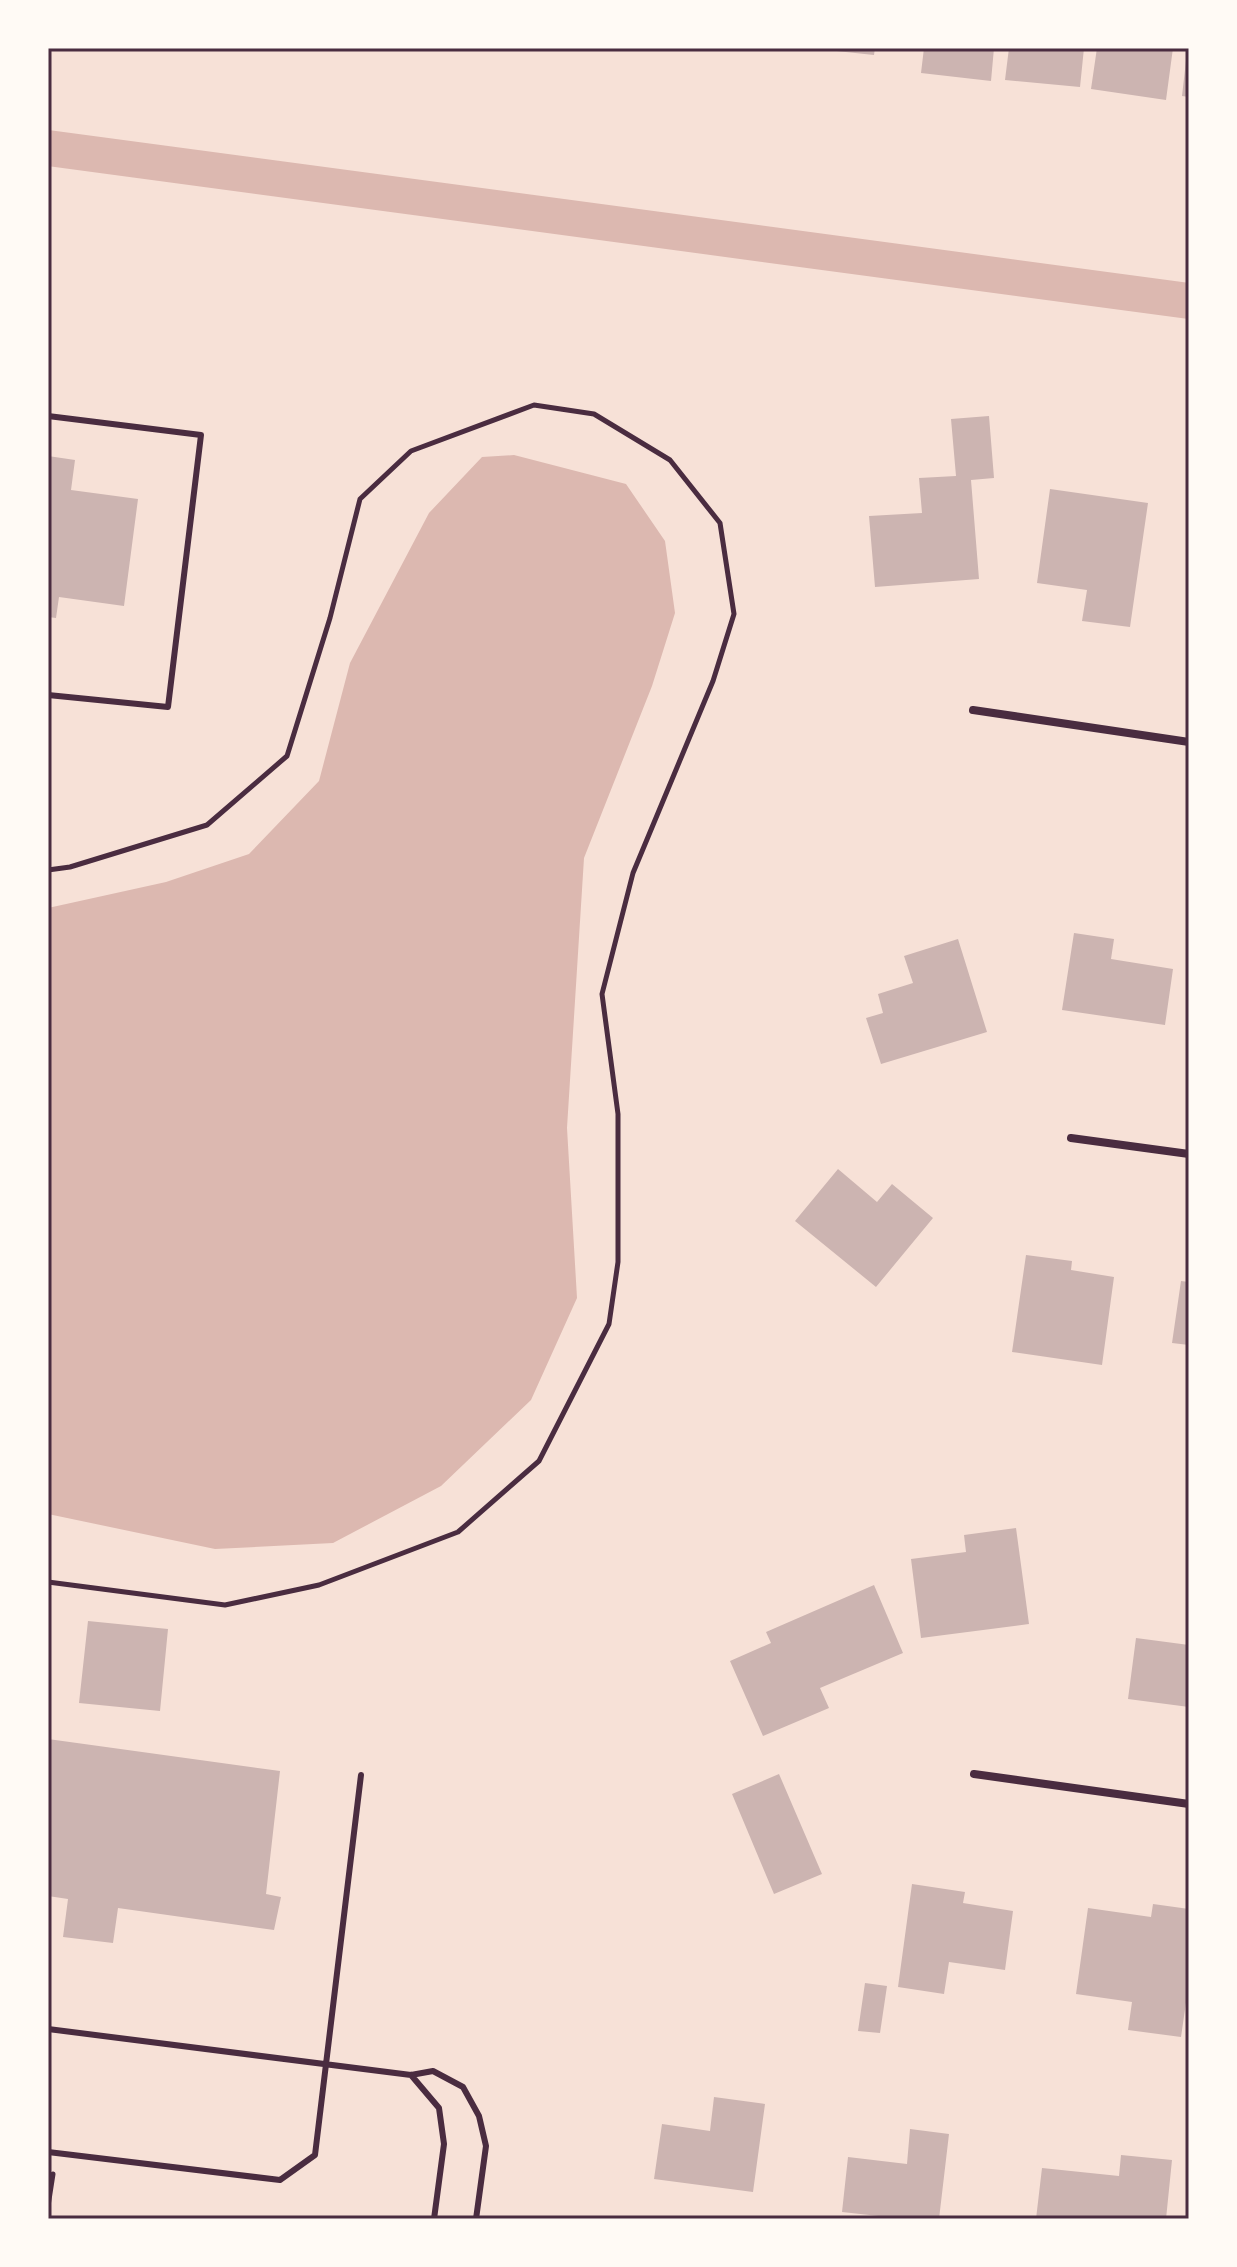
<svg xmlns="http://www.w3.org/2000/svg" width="1237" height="2267" font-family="'Times New Roman',serif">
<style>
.water{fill:#dcb8b0}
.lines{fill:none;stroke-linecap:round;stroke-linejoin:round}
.canal{stroke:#dcb8b0;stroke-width:36}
.building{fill:#ccb4b1}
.path{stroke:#4a2c40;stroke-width:5}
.service{stroke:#4a2c40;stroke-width:6}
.minor{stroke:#4a2c40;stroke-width:8}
.neatline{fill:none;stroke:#4a2c40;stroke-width:3}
</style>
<rect width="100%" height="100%" fill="#f7e1d7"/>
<path class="water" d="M514,455L626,484L665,541L675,613L652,686L584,858L567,1128L577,1298L531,1400L441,1486L333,1543L215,1549L48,1514V908L166,882L249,854L319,781L350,663L429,513L482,457Z"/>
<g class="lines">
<path class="canal" d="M48,148L1189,301"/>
</g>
<path class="building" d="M827,48H875L874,55L827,50Z
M924,48H994L991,81L921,73Z
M1009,48H1084L1080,87L1005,80Z
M1097,48H1173L1166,100L1091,89Z
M1187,52L1189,53V97L1182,96Z
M989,416L994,478L971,480L979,579L875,587L869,516L922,513L919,478L956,476L951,419Z
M48,456L75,460L71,490L138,499L124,606L59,597L56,618L48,617Z
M1050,489L1148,503L1130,627L1082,621L1087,590L1037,583Z
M1074,933L1114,939L1111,959L1173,969L1165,1025L1062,1010Z
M958,939L987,1032L881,1064L866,1018L883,1013L878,994L913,983L904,956Z
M838,1169L877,1202L892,1184L933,1218L876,1287L795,1221Z
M1026,1255L1072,1261L1071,1270L1114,1277L1102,1365L1012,1352Z
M1181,1281L1189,1282V1345L1172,1343Z
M1016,1528L1029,1624L921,1638L911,1559L966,1552L964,1535Z
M874,1585L903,1653L820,1688L829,1708L763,1736L730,1661L771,1643L766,1632Z
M88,1621L168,1629L160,1711L79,1703Z
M1136,1638L1189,1645V1707L1128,1699Z
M48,1739L280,1771L266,1894L281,1897L274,1930L118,1908L113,1943L63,1937L68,1899L48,1896Z
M779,1774L822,1874L774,1894L732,1794Z
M912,1884L965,1892L963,1903L1013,1911L1005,1970L949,1962L944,1994L898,1987Z
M1153,1904L1189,1909V1982L1181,2037L1128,2030L1132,2002L1076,1994L1088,1908L1151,1917Z
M865,1983L887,1986L880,2033L858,2031Z
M714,2097L765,2104L753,2192L654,2179L662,2124L710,2131Z
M910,2129L949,2134L939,2219H906L842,2212L848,2157L907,2164Z
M1121,2155L1172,2160L1166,2219H1036L1042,2168L1119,2176Z"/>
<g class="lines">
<path class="path" d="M48,870L70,867L207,825L287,756L330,618L360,499L411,451L534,405L594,414L670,460L720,523L734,614L713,681L633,873L602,994L618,1114V1262L609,1324L539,1461L458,1532L319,1585L225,1605L48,1582
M48,2206L53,2174"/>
<path class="service" d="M48,416L201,435L168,707L48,695
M48,2029L411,2075L433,2071L463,2087L479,2116L486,2146L476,2219
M411,2075L439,2108L444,2144L434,2219
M48,2152L280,2180L315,2155L361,1775"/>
<path class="minor" d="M973,710L1189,742
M1071,1138L1189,1154
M974,1774L1189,1804"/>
</g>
<rect width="1237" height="2267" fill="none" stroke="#fffaf5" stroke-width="100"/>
<rect x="50" y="50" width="1137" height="2167" class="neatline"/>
</svg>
